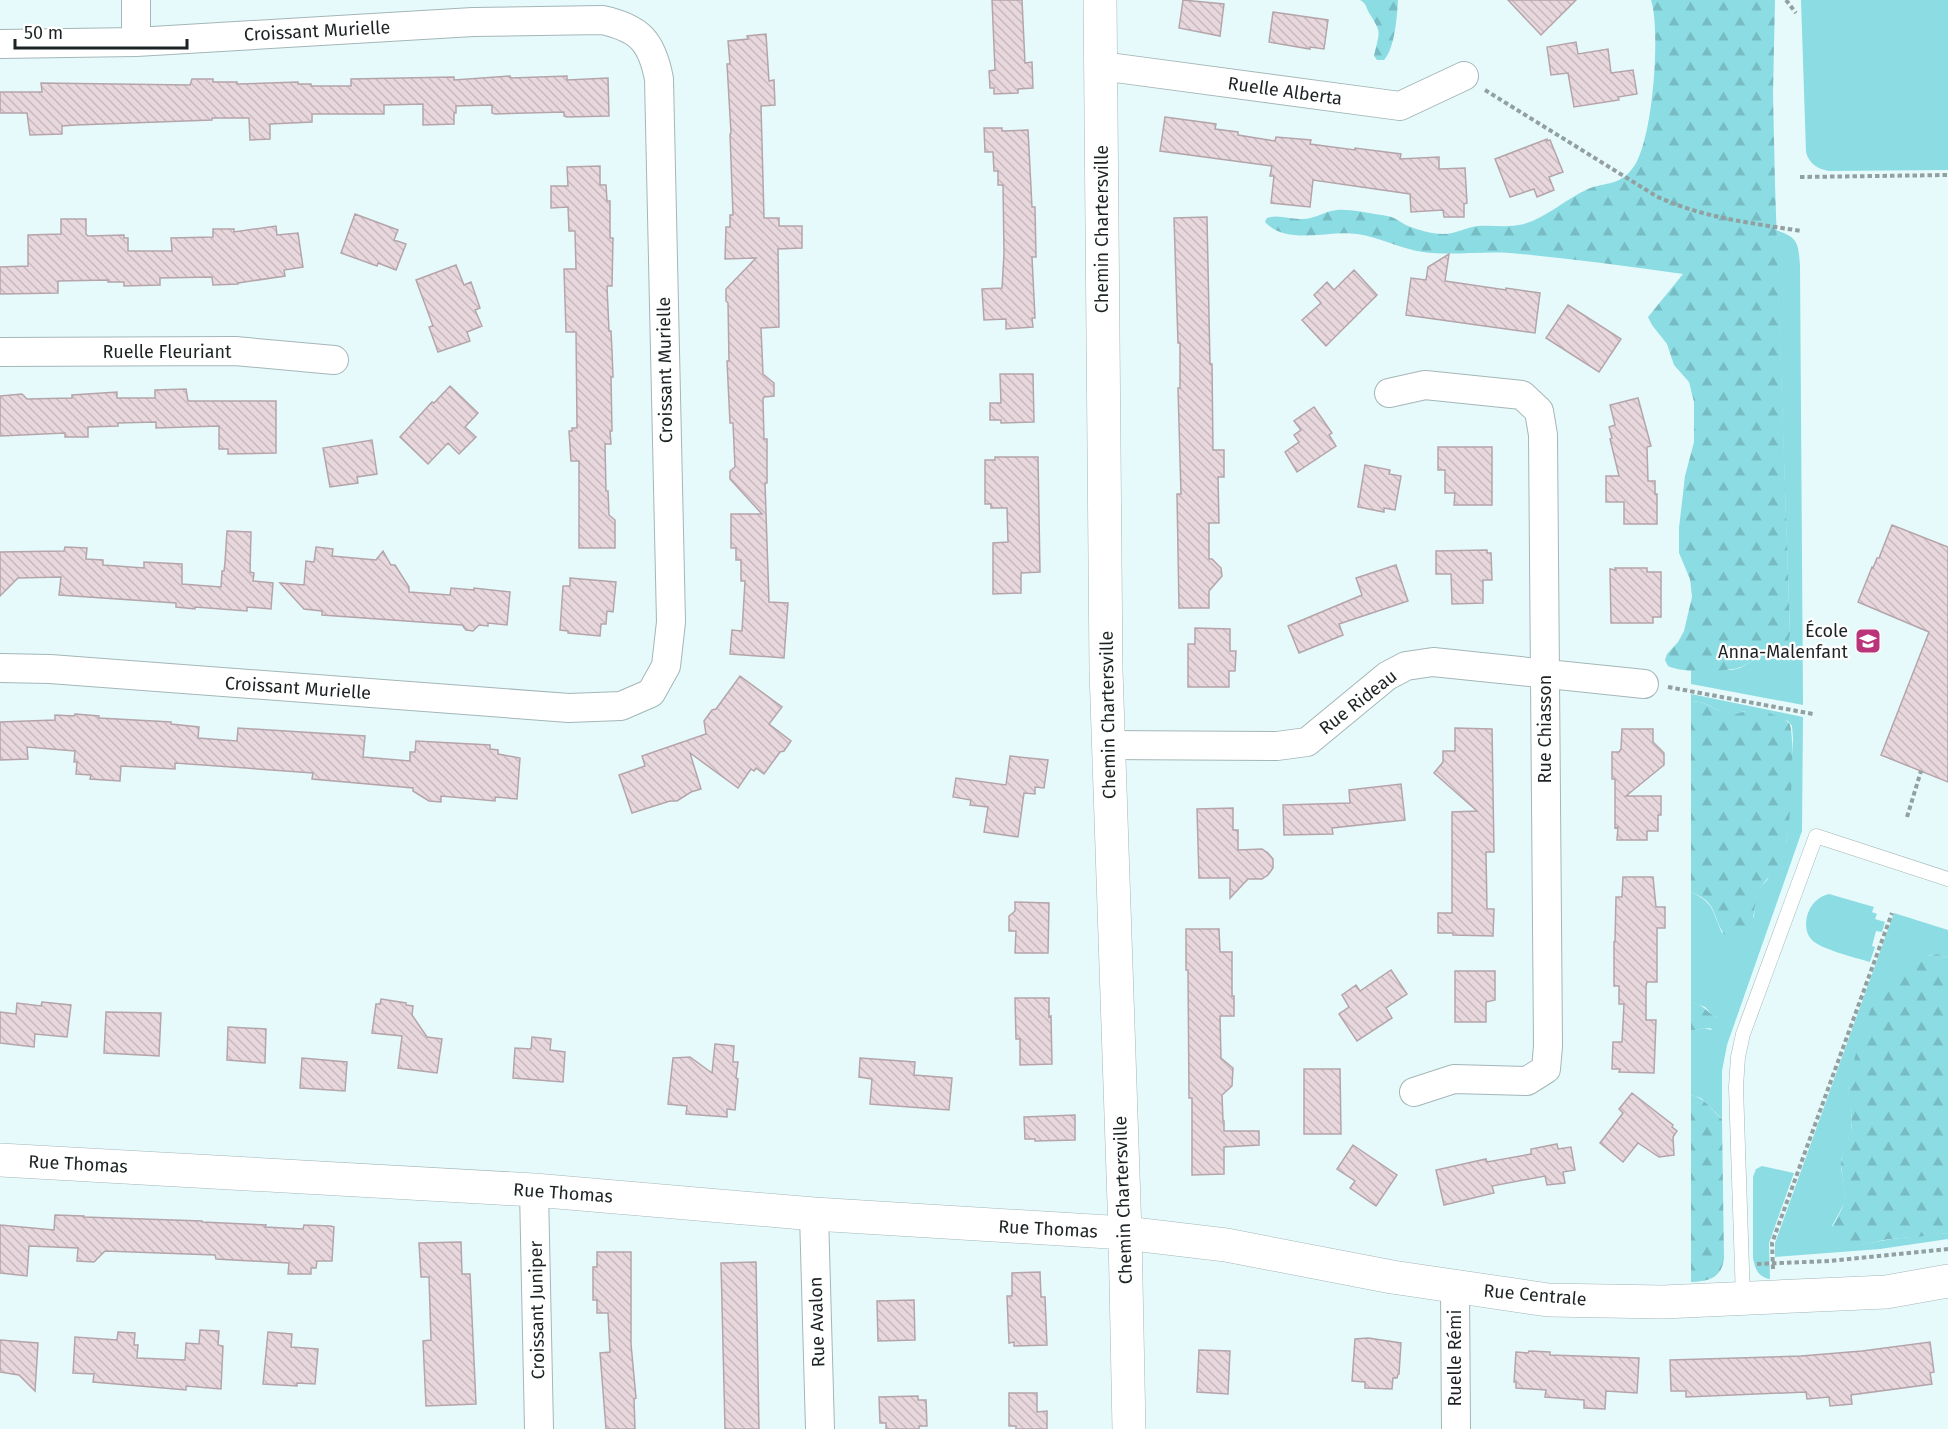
<svg xmlns="http://www.w3.org/2000/svg" width="1948" height="1429" font-family="'Fira Sans',sans-serif">
<style>
.green{fill:#8cdce3}
.forest{fill:url(#forest-firs)}
.building{fill:url(#building-back-hatch);stroke:#b4a5ab;stroke-width:1.5}
.lines{fill:none;stroke-linecap:round;stroke-linejoin:round}
.service-casing{stroke:#a4b6b7;stroke-width:15}
.minor-casing{stroke:#a4b6b7;stroke-width:30}
.tertiary-casing{stroke:#a4b6b7;stroke-width:34}
.path{stroke:#93a0a1;stroke-width:4;stroke-dasharray:4.5 3;stroke-linecap:butt}
.service{stroke:#fff;stroke-width:14}
.minor{stroke:#fff;stroke-width:28}
.tertiary{stroke:#fff;stroke-width:33}
.labels{text-anchor:middle;stroke-width:4.5;stroke-linejoin:round;paint-order:stroke}
.street-label{font-size:18px;fill:#1d2324;stroke:#fff}
.poi-label{font-size:18px;fill:#1d2324;stroke:#fff;text-anchor:end}
</style>
<defs>
<pattern id="forest-firs" width="22" height="20" patternUnits="userSpaceOnUse" patternTransform="scale(1.5)"><rect width="22" height="20" fill="#8cdce3"/><path d="M5 1l3.5 6h-7zM16 11l3.5 6h-7z" fill="#78bcc3"/></pattern>
<pattern id="building-back-hatch" width="6" height="6" patternUnits="userSpaceOnUse" patternTransform="scale(1.5)"><rect width="6" height="6" fill="#e8d8de"/><path d="M-1 5l2 2M0 0l6 6M5-1l2 2" fill="none" stroke="#c7b9be"/></pattern>
</defs>
<rect width="100%" height="100%" fill="#e7fafb"/>
<path class="green" d="M1801,0H1948V170L1829,171C1818,169 1809,164 1806,152Z
M1776,230C1799,238 1798,243 1800,265L1803,705L1691,684V670H1732L1740,668L1763,655L1785,647L1790,634Z
M1691,694L1803,717L1802,831L1727,1045L1722,1071V1119L1701,1098L1691,1095V1031L1704,1028L1711,1030L1719,1018L1712,1015L1705,1007L1691,1002V892C1714,903 1712,910 1722,933L1754,917L1755,902L1759,889L1767,880L1787,841L1793,739L1792,726L1788,721C1778,718 1754,710 1745,711C1740,712 1737,716 1731,715C1716,712 1711,702 1691,701Z
M1829,894L1874,907L1872,912L1877,914L1875,919L1885,922L1882,932L1876,931L1872,946L1875,947L1870,962C1857,958 1820,949 1812,940C1805,933 1805,922 1808,913C1812,903 1818,897 1829,894Z
M1894,913L1948,930V958L1938,954L1930,955L1899,968L1873,1005L1857,1052L1848,1090L1852,1121L1851,1132L1841,1160V1169L1846,1191L1845,1202L1832,1226L1860,1245L1891,1239L1948,1233V1239L1880,1249L1775,1257V1243Z
M1762,1166L1794,1173L1769,1243L1770,1279C1758,1277 1755,1269 1753,1258V1177L1756,1169Z"/>
<path class="forest" d="M1360,0H1398C1397,17 1395,48 1384,60H1377L1374,56C1380,29 1382,34 1368,11C1366,5 1365,3 1360,0Z
M1651,0H1775L1773,94L1775,184L1790,634C1786,653 1778,648 1763,655C1755,659 1747,665 1738,668C1724,672 1681,673 1668,666L1665,660L1667,654L1678,642L1684,631L1692,597L1690,579L1679,553V528L1685,476L1694,442V402L1689,382L1674,365L1667,344L1652,325L1648,317L1683,274C1626,266 1567,258 1510,253C1481,251 1450,256 1423,252C1400,249 1380,237 1357,234C1327,230 1287,246 1265,222L1267,218C1279,214 1290,220 1302,219C1315,219 1325,211 1337,210C1353,209 1372,214 1387,216C1395,217 1401,223 1408,226C1419,230 1431,234 1443,234C1456,234 1466,227 1478,226C1494,225 1508,228 1524,224C1547,217 1566,199 1588,189C1605,182 1619,186 1632,169C1653,145 1661,30 1651,0Z
M1691,701C1710,702 1713,710 1729,714C1736,716 1739,712 1746,711C1757,709 1781,715 1789,723C1796,730 1790,826 1787,840C1786,847 1783,855 1780,861C1775,872 1764,880 1759,891C1752,904 1757,934 1739,938C1720,942 1719,920 1712,908C1707,899 1700,896 1691,892Z
M1938,954L1948,958V1233C1929,1236 1910,1237 1890,1239C1874,1241 1854,1250 1838,1244C1833,1241 1832,1238 1830,1233C1834,1221 1843,1211 1845,1199C1847,1187 1841,1176 1841,1163C1842,1149 1851,1138 1852,1124C1852,1113 1848,1103 1848,1092C1850,1066 1873,989 1892,972C1902,963 1925,955 1938,954Z
M1691,1002C1707,1006 1706,1013 1719,1018L1721,1022L1716,1029L1704,1028L1691,1031Z
M1691,1095C1707,1099 1710,1109 1722,1119L1724,1259C1721,1279 1708,1281 1691,1282Z"/>
<path class="building" d="M992,0H1022L1025,63L1032,62L1033,88L1018,89V93L994,94V88H990L989,71L995,70Z
M1183,0L1224,4L1220,36L1179,28Z
M1508,0H1576L1541,35Z
M1273,12L1328,20L1324,49L1310,47V49L1269,42Z
M766,34L769,81L774,80L775,105L761,106L764,218H779V226H802V248L778,249L779,327L761,328L763,374L774,383V396L764,397L763,399L764,439H767V483H765L769,602L788,603L784,658L730,654L732,630L742,631L745,581H741V560H736V548H731V514H762L730,479V471L735,467L733,423H730L727,361H729L728,303L726,301V289L756,258L725,259L726,227H730V215H733L730,134L731,133L727,64H730L728,41L748,39L747,36Z
M1576,42L1578,54L1608,49L1611,73L1633,70L1637,94L1618,97L1619,100L1574,107L1568,73L1551,75L1547,47Z
M510,76L511,78L567,76V80L608,78L609,116L567,117L564,116V112L495,114L492,113V105L456,106V113H454V124L423,125V104L384,105V114H312V122L270,124V139L250,140L249,118H212V120L76,125L62,126V134L30,135L27,113H0V92H42L41,83L190,85L192,79H213V82H237V84L298,82V84H311V86H351V79L454,77V80Z
M1165,117L1216,124L1215,129L1238,132V135L1275,141L1276,137L1311,140L1310,144L1355,150V148L1401,154L1400,159L1439,157V169L1465,168L1467,203L1464,204V217H1444L1443,210L1411,212L1410,194L1313,180L1310,207L1271,203L1274,176H1270L1272,166L1160,151Z
M984,128H1002V131L1028,130L1032,207H1035L1036,257H1032L1035,318H1032L1033,327L1006,329V319L984,320L982,289L1002,288L1004,254L1003,185H998V171H994L993,152H985Z
M1547,139V141L1550,140L1563,172L1549,177L1554,190L1537,197L1534,189L1510,197L1495,159Z
M600,166V185H606L607,201H610V238H613L612,286H607L609,331H611L612,351L613,377H611L612,431H610L611,444H605L606,491H608L609,515L615,520V548H579V461H571L569,431H572V428H577L576,332H566L564,269H576L575,231H569L568,207L551,208V186H568L567,167Z
M355,214L398,230L394,240L406,244L396,270L378,263L377,266L341,253Z
M1207,217L1210,364H1212L1213,450H1224V477H1218L1219,523H1209V559H1212L1221,568L1222,576L1209,591V608H1179L1177,494H1181L1178,388H1180V343H1178L1174,218Z
M61,219H86V234L88,236L124,235V238H128V251H172L171,238L213,237V229H234V232L276,226L277,235L298,233L303,267L284,270L285,276L238,283V284L213,285L212,277L160,278V285L124,286V282H108V280L58,281V293L0,294V267L28,266V235L61,234Z
M1449,254L1445,281L1506,290V288L1540,293L1535,333L1406,315L1411,278L1426,280L1428,267Z
M456,265L464,285L471,282L480,308L475,310L482,326L467,332L470,341L438,352L429,327L433,326L416,280Z
M1354,270L1377,295L1326,346L1302,320L1321,303L1314,295L1327,282L1334,290Z
M1568,305L1621,339L1599,372L1546,338Z
M1000,374H1033L1034,422L1001,423V420H990V403H1001Z
M450,386L478,413L465,427L476,437L459,454L448,443L428,464L400,437L432,402L434,403Z
M186,389L188,401H276V453L228,454V449H219V426L156,428V422L118,423V426L88,427V437H65V433L0,436V396L22,394L27,399L72,398V395L117,392V398H155V390Z
M1638,398L1651,446L1647,447L1648,481H1655V494H1657V524H1624V502H1606V476H1619L1610,439L1612,438L1609,427L1615,425L1610,405Z
M1314,407L1332,433L1329,435L1336,446L1297,472L1285,452L1299,442L1294,435L1301,430L1294,421Z
M372,440L377,474L357,477L358,483L330,487L323,448Z
M1438,447H1492V505H1454L1455,493H1445V470H1438Z
M995,457H1038L1040,572L1021,573V593L993,594V543L1008,542L1007,508H991V504H985V460H995Z
M1365,465L1390,470L1389,474L1401,476L1395,510L1384,508V512L1358,507Z
M1892,525L1948,547V782L1881,755L1929,632L1858,602L1872,567L1873,568L1877,558H1879Z
M227,531L251,532L250,572L254,573L253,581L273,583L271,609L247,607V611L195,607V609L176,607V603L59,595L61,577L18,578L0,596V552L64,551L65,547L87,548L86,559L103,560V565L144,568V562L182,564V584L221,587L222,571H224L225,562Z
M316,547L333,549L332,556L376,560L383,551L391,565H395L409,587V592L450,595L451,588L474,590V588L510,592L507,625L488,623V626L479,625L473,631L466,630L462,625L322,615V611L304,609L280,583L304,585L306,561L314,562Z
M1487,550V553H1491L1492,580H1483V603L1452,604L1451,574H1436V551Z
M1396,565L1408,601L1339,624L1343,635L1299,653L1288,626L1362,595L1356,578Z
M1615,568H1647V572H1661V617H1653V623H1611L1610,569L1616,570Z
M570,578L616,582L613,612L607,611L606,624H601L600,636L568,633V631L560,630L563,586H570Z
M1195,628L1230,629V651H1236L1235,671H1229V687H1188V644H1195Z
M740,676L782,707L769,724L791,741L784,751L780,752L764,774L756,768L754,771L751,769L738,788L690,753L701,789L691,792L677,801H670L632,813L619,775L645,766L642,756L706,734L704,721L712,710L716,709Z
M75,714L99,716V718L171,722V724L199,727L198,738L237,741L238,728L365,736L363,757L410,761V752H415L416,741L490,745V749L498,750V754L520,758L517,799L495,797V801L441,796V802L429,801L413,791V788L312,779L313,773L175,763V769L121,766L120,781L90,779L91,775L76,774L77,762H74L75,751L27,747L28,759L0,760V722L55,720V715L74,716Z
M1455,728L1492,729L1494,852H1486L1487,909H1494L1493,936L1453,935V933H1438V913H1452V812L1477,811L1434,773L1443,762V751H1455Z
M1622,729H1653V742L1664,753V765L1626,796H1661V815H1658V831H1647V840H1617L1618,827L1615,828V779H1612V752H1619L1621,749Z
M1010,756L1048,760L1044,788L1035,787V794L1024,793L1018,837L984,832L988,807L970,805L971,800L953,797L956,778L1006,785Z
M1401,784L1405,820L1332,828L1333,834L1284,835L1283,805L1350,803L1349,790Z
M1233,808V830H1238V850L1262,849L1268,853L1273,859V868L1268,875L1262,879H1248L1230,898V878H1199L1197,809Z
M1623,877H1653L1656,907H1665V928H1657V982H1647L1646,986V1020H1656L1654,1073L1619,1072L1620,1069H1612L1613,1042H1622L1624,1004H1619V986H1614V942H1615L1616,897H1622Z
M1015,902L1049,903L1048,953H1015L1016,931H1009V916L1015,911Z
M1186,929H1219L1220,952H1232V996H1234V1016H1220L1221,1058L1233,1068L1232,1086L1222,1095L1223,1121H1224V1131H1259V1145L1224,1147V1174L1192,1175V1098H1189L1188,970H1186Z
M1391,970L1407,994L1386,1008L1392,1018L1357,1041L1339,1014L1349,1007L1342,995L1356,985L1360,991Z
M1455,971H1495V1000L1486,1002V1022H1455Z
M1015,998H1049V1017L1051,1016L1052,1064L1020,1065V1039H1016Z
M381,999L406,1003V1005L413,1006L412,1015L427,1037L442,1039L437,1073L398,1068L402,1036L372,1033L376,1004H380Z
M42,1002L71,1005L67,1037L35,1034L34,1047L0,1043V1012L16,1014L17,1003L41,1006Z
M106,1012L161,1013L159,1056L104,1053Z
M228,1027L266,1029L265,1063L227,1060Z
M532,1037L551,1039L550,1050L565,1052L563,1082L513,1078L515,1048L531,1049Z
M715,1044L734,1046L733,1062H738L736,1078L738,1079L735,1110L727,1109V1117L686,1114L687,1106L668,1104L673,1058L690,1057L712,1073Z
M302,1058L347,1062L345,1091L300,1088Z
M860,1058L915,1062L914,1075L952,1078L949,1110L870,1104L872,1079L859,1077Z
M1304,1069H1340L1341,1134H1304Z
M1632,1093L1673,1125L1672,1127L1677,1131L1673,1137L1674,1155L1659,1157L1638,1143L1623,1162L1600,1143L1623,1113L1619,1109Z
M1075,1115V1140L1035,1141V1139H1025L1024,1117Z
M1557,1144L1558,1149L1571,1147L1575,1170L1563,1172L1565,1183L1547,1185L1545,1176L1492,1186L1494,1193L1444,1205L1436,1170L1486,1159L1487,1162L1531,1154V1149Z
M1353,1145L1397,1175L1376,1206L1350,1188L1355,1181L1337,1169Z
M55,1215L84,1216V1217L202,1221V1222L266,1225L265,1227L303,1229L304,1225L331,1226L334,1227L332,1261H317L316,1268H311V1274H288L289,1263L216,1259L215,1255L105,1251L94,1262L77,1261L78,1248L29,1246L27,1276L0,1273V1225L54,1230Z
M461,1242L462,1274H470L476,1404L426,1406L423,1341L431,1340L429,1277H421L419,1243Z
M597,1252H631V1344L636,1398L634,1399L635,1429H606L600,1353L610,1352L608,1313H597V1300H593V1267H597Z
M756,1262L759,1429H725L721,1263Z
M1040,1272L1041,1297H1045L1047,1345L1014,1346V1342L1009,1343L1007,1296H1012V1273Z
M914,1300L915,1340L878,1341L877,1301Z
M200,1330L219,1331L218,1345L223,1346L221,1389L186,1386V1390L93,1382L94,1374L73,1373L75,1337L117,1340L118,1332L135,1333L134,1345H138L137,1358L185,1360L186,1343L199,1344Z
M268,1332L292,1334L291,1347L318,1349L315,1384L297,1383V1386L263,1384Z
M1368,1338L1401,1343L1399,1374H1398L1397,1378H1393L1392,1389L1365,1388V1382L1352,1381L1355,1339Z
M0,1340L38,1343L35,1391L19,1375L0,1372Z
M1930,1342L1934,1372L1930,1373L1932,1384L1851,1395L1852,1404L1830,1406L1829,1397L1807,1399L1806,1392L1686,1397V1391H1671L1670,1360L1801,1356L1862,1351Z
M1199,1350L1230,1351L1228,1394L1197,1392Z
M1529,1351L1550,1352V1355L1639,1358L1637,1393L1606,1391L1605,1409L1584,1408V1400L1545,1397L1546,1390L1516,1388V1382H1514L1516,1352L1528,1353Z
M1009,1393H1037V1412L1047,1411V1429H1016V1426H1009Z
M918,1396V1400H926L927,1426H919V1429H886V1423H880L879,1397Z"/>
<g class="lines">
<g class="service-casing">
<path id="service" d="M1743,1299L1736,1087L1738,1057L1743,1034L1816,836L1948,879"/>
</g>
<g class="minor-casing">
<path id="minor" d="M136,0V42
M0,44L136,42L473,22L602,20C640,28 652,42 659,79L671,622L666,666L651,693L621,706L569,708L50,669L0,668
M1101,66L1400,106L1464,76
M0,352L235,351L334,360
M1389,393L1425,385L1522,395L1539,411L1543,435L1548,1046L1546,1069L1527,1081L1454,1079L1414,1092
M1107,745L1277,746L1307,742L1387,676L1406,666L1433,662L1644,684
M534,1190L539,1429
M814,1214L820,1429
M1455,1287L1456,1429"/>
</g>
<g class="tertiary-casing">
<path id="tertiary" d="M1100,0L1106,670L1125,1233L1129,1429
M0,1160L534,1190L814,1214L1125,1233L1226,1245L1392,1277L1548,1300L1663,1302L1886,1292L1948,1281"/>
</g>
<path class="path" d="M1786,0L1796,13
M1485,90L1656,196C1702,218 1752,223 1801,231
M1800,177L1948,175
M1668,687L1813,714
M1907,817L1921,771
M1757,1264L1829,1261L1948,1249
M1773,1269L1772,1243L1892,913"/>
<use href="#service" class="service"/>
<use href="#minor" class="minor"/>
<use href="#tertiary" class="tertiary"/>
</g>
<defs>
<g id="school-square" transform="scale(1.35)"><rect x="-9" y="-9" width="18" height="18" rx="4" fill="#b93479" stroke="#fff"/><path d="M0-5L7-2L0 1L-7-2ZM-4 1L0 2.5L4 1V4Q0 6-4 4Z" fill="#fff"/></g>
</defs>
<g fill-rule="evenodd">
<use href="#school-square" x="1868" y="641"/>
</g>
<g class="labels">
<g class="street-label">
<text transform="translate(317 31) rotate(-3)" y="6">Croissant Murielle</text>
<text transform="translate(1285 91) rotate(8)" y="6">Ruelle Alberta</text>
<text transform="translate(1102 229) rotate(-90)" y="6">Chemin Chartersville</text>
<text x="167" y="358">Ruelle Fleuriant</text>
<text transform="translate(665 370) rotate(-91)" y="6">Croissant Murielle</text>
<text transform="translate(298 688) rotate(4)" y="6">Croissant Murielle</text>
<text transform="translate(1358 702) rotate(-38)" y="6">Rue Rideau</text>
<text transform="translate(1108 715) rotate(-91)" y="6">Chemin Chartersville</text>
<text transform="translate(1545 729) rotate(-90)" y="6">Rue Chiasson</text>
<text transform="translate(78 1164) rotate(3)" y="6">Rue Thomas</text>
<text transform="translate(563 1193) rotate(4)" y="6">Rue Thomas</text>
<text transform="translate(1123 1200) rotate(-92)" y="6">Chemin Chartersville</text>
<text transform="translate(1048 1229) rotate(3)" y="6">Rue Thomas</text>
<text transform="translate(1535 1295) rotate(5)" y="6">Rue Centrale</text>
<text transform="translate(537 1310) rotate(-91)" y="6">Croissant Juniper</text>
<text transform="translate(817 1322) rotate(-92)" y="6">Rue Avalon</text>
<text transform="translate(1455 1358) rotate(-90)" y="6">Ruelle Rémi</text>
</g>
<g class="poi-label">
<text x="1848" y="637">École<tspan x="1848" dy="21">Anna-Malenfant</tspan></text>
</g>
</g>
<path d="M15 39v9h172v-9" fill="none" stroke="#1d2324" stroke-width="3"/>
<text x="24" y="39" font-size="18" fill="#1d2324" stroke="#ffffff" stroke-width="4.5" paint-order="stroke">50 m</text>
</svg>
